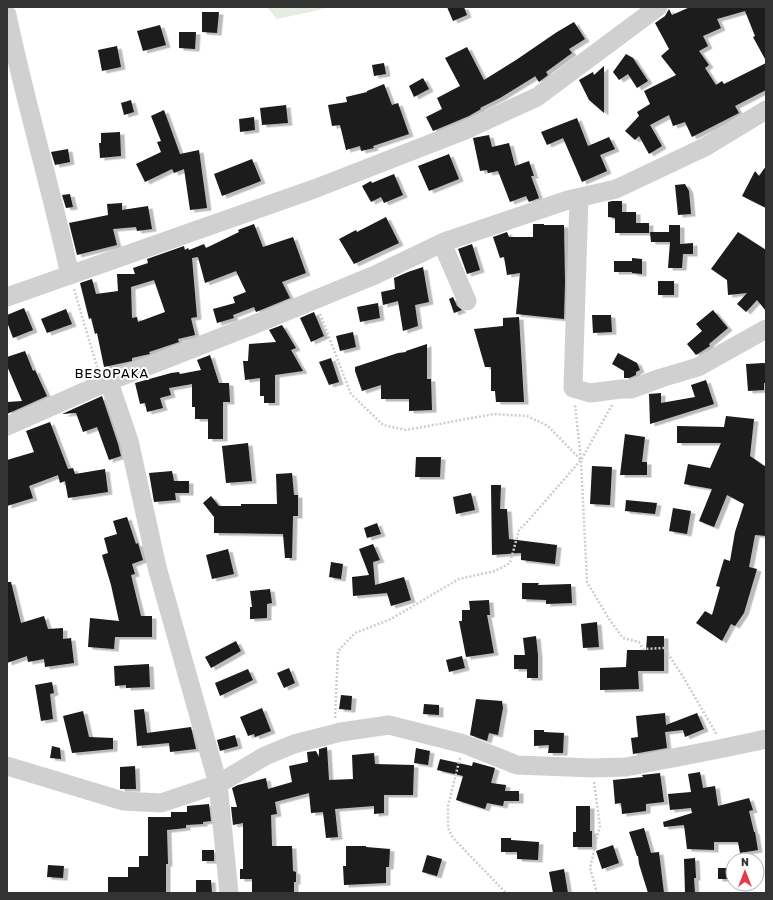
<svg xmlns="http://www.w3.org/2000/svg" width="773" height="900" font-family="Rubik,sans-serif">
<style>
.green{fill:#e6ecdf}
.building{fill:#1a1a1a;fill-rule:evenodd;filter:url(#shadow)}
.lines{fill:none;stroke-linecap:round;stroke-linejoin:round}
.path{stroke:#cdcdcd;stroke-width:2.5;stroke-dasharray:2 2;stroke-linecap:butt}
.minor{stroke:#d0d0d0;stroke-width:19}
.labels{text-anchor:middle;stroke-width:4;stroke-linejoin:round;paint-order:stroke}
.neighbourhood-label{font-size:13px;letter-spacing:1px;fill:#000;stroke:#fff}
</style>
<defs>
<filter id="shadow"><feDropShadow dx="4.5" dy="2.5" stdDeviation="0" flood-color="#0004"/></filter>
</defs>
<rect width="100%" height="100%" fill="#fff"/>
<path class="green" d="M267,7H329L310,12L277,19Z"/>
<path class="building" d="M447,7H464L467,15L453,21Z
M690,7H766V61L753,37L755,36L745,11L717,19L721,28L703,36L708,46L699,51L709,65L705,68L716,85L722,81L724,84L766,63V90L735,106L739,113L692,137L685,122L673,126L669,115L650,125L662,146L649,154L639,136L635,140L625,131L639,116L637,112L650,104L644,91L676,75L661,56L669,49L655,23L665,16L669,9L672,15Z
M202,12H219L217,33L202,32Z
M574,22L585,39L569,49L572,53L546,72L548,75L539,82L535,76L534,77L500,98L480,108L481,109L469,116L433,131L426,117L442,109L437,98L460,86L445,58L467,47L484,80L516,60L557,32Z
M160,25L166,45L143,51L137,31Z
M179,32H196L195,49L179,48Z
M117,46L121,67L102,71L98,50Z
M626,54L633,58L648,81L637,88L628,74L619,80L613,72Z
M384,63L386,74L374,76L372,65Z
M604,66V113L589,100L579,80L593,72L594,75Z
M423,78L429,89L414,97L409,86Z
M384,84L392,105L398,103L409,134L373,146L374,148L361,151L360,146L346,150L340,125L332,126L328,105L347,102L346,97L367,92V91Z
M131,100L134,112L124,115L121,103Z
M286,105L288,123L262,125L260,108Z
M164,110L180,154L199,150L207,208L190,210L184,169L174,173L172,169L145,182L136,164L161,152L157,142L161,141L151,116Z
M254,117L255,130L240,132L239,119Z
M577,118L588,146L609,137L615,149L600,155L607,171L582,182L563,138L547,145L541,132Z
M120,132L121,156L100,158L99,143H101V133Z
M489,135L492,147L509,143L515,166L529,161L534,176H531L539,198L529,202L526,196L510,202L498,171L488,173L487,170L480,171L473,138Z
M68,149L70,162L55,165L51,152Z
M449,154L459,179L429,191L418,166Z
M252,159L261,181L222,196L214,174Z
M766,166V208L742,196L755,171L759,176Z
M394,174L403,195L384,203L381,197L371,202L362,186L371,181L372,183Z
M685,184L689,191L691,214L678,215L675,185Z
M70,194L73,207L66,208L62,195Z
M612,201H622V212H636V223H649V233H615V218L608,217V202Z
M122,203V210L148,206L152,229L137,231L136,227L113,229L117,245L77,255L69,223L108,215L107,204Z
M386,217L399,243L354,264L339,239L356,230L357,232Z
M254,224L263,247L293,237L306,273L282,282L290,298L256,312L254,307L233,315L234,318L217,323L213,309L235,303L233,297L246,292L236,271L205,283L198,257L192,258L197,317L191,318L195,335L178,339L179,342L149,352L150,354L145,355L132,358V361L104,367L97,333L95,334L91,318L89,319L80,283L92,279L96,294L118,291L117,274H135L133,268L148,263L147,259L184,246L185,250L188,248L189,250L204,244L206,248L239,232L238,230ZM154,280L165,312L138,322L137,317L132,318L131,287Z
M533,224H544V225H564L565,282L564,319L516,314L520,273L507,275L504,257L500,258L493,237L507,232L509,237H533Z
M669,225H680V244L693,243V254H683L682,268H668L670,242H651L650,232H669Z
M738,232L766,250V311L757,300L746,312L737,304L747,293L728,295L727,280L711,269Z
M472,244L480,270L467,274L458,249Z
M632,258L642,259V274L632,273V272H614V261H632Z
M423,267L429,302L415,305L418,326L403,331L398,301L383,305L381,292L395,289L394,278L408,272Z
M658,281H674V295H658Z
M453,297L457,306L462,310L454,313L449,299Z
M378,303L380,318L360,322L357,307Z
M24,308L33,330L13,338L7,322V315Z
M66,309L72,324L47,333L41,319Z
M713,310L728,328L709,344L710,346L696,355L687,344L702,331L696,324Z
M314,312L324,336L311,342L300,318Z
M592,315H611L612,332L593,333Z
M519,317L524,402H496L495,391H491V367H485L474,329L503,326V318Z
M282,325L296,348L291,350L303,371L275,375V403H264V396H260V378L245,380L243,361H248L249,344L276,342L269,330Z
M353,332L356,347L340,351L336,336Z
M427,344V379H431L432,410L409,411V399H381V385L362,391L355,371V367L398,353L406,352V351Z
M25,351L33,371L35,370L47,396L7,414V402L22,401L7,366V357Z
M618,353L637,363L640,370L636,372V375L629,378H624V371L612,364Z
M210,355L219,383H229L230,402H223V439H208V419H195V407H192V384L169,388L171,395L160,398L163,408L147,412L145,403L140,404L135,383L171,373L179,372L180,374L201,370L197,360Z
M331,358L339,382L329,385L319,362Z
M766,363V383H764V390L748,391L746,364Z
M706,380L714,404L650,424L649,394L661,393V403L695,397L691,385Z
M102,396L118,444L121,456L109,460L97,427L83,432L76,413L62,414Z
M726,416L754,419L750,456L766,467V536L755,535L749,567L757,569L744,613L735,626L731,624L722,641L696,623L705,611L712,615L720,587L716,586L724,559L730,561L735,532L744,504L727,495L714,527L699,521L712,489L684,484L688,464L710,468L721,443H677V426L724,427Z
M50,422L68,469L73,468L75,474L105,469L108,492L68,498L65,481L60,483L58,475L29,486L33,498L7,506V460L34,452L26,431Z
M625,434L645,437L642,462H647V475H620Z
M248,443L252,481L226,483L222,446Z
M416,457H441L440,477H415Z
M592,466L612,467L610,505L590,504Z
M172,471L174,481H189V493H175L176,500L154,502L149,473Z
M292,473L294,495H298V516H293L292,558H285L283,534L214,533V517L203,503L211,496L219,506H241V504H277L276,474Z
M491,485H501L500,509H507L509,539L557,545L555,564L521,560V553L492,555Z
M471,493L475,510L456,514L453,497Z
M626,500L657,503L655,514L625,511Z
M673,508L691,511L687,534L669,531Z
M127,517L136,544L138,543L143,560L132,564L135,574L131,575L141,616H152V637H115L114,649L88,647L90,618L119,621L111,585L102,555L108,553L104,538L117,534L113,521Z
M377,523L381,534L367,538L364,528Z
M373,544L380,560L373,562L375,585L404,577L411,600L391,606L387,593L353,596L352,577L369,575L359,549Z
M228,549L234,574L212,579L206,555Z
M331,562L343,564L341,579L329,577Z
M7,582H11L21,623L44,616L48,629L63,628V639L71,638L74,663L45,667L44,659L28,662L27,656L7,663Z
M522,583H539L538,585L571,584L572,603L546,604V600L522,599Z
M270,589L272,603L267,604V618L250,619V607H252L250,591Z
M489,600L490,615H487L494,653L466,657L459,621H462V610H470L469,601Z
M597,622L599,647L583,648L581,624Z
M536,636L538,655V678H527V669H514V655H525L523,638Z
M647,636H664V671H638L639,689L600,690V668L626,667L627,650H646Z
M236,641L241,651L211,668L205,657Z
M462,656L465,668L449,672L446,660Z
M149,664L150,687L126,688V685L115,686L114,666Z
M289,668L295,683L284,688L277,673Z
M248,669L253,680L220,696L215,683Z
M52,682L54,693L50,694L53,719L41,721L35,685Z
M341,695L352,696L351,710L339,709Z
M476,699L502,701L503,708L498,735L489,733L487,741L470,735Z
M424,704L439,705V715L423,714Z
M262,708L271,731L255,737L254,734L248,736L240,717Z
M144,709L147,733L191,727L196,749L170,752L169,743L137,746L134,710Z
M83,711L89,737L113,738V749L72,753L63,716Z
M665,713L666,725L697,713L704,729L685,737L683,730L665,732L667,748L633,754L631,738L638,737L636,716Z
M534,730H544V732L564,733L563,753H548L549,745L534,746Z
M235,735L238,746L220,751L217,740Z
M52,746L60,748L61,759L50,758Z
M327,747L329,780L353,779L352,755L374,753L375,764L414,765L413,795H384V813L374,814V806L335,809L338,837L326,838L323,812L311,813L309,793L275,802L277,814L271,815L272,846H292L293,871L296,872V882H294V893H252V879H240V869H243V823L233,825L231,807H237L232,788L238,785L266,778L268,789L292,782L289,766L308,762L307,752L316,751L319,757V749Z
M416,748L430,751L428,765L414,763Z
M440,759L472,766L473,762L495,768L491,783L506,785L505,791H519V801H504L503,806L487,803L485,809L456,800L463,776L437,770Z
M135,766L136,789H120V767Z
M700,772L703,788L715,786L718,806L749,798L753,810L749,811L754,832H755L758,850L740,853L738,842H714V850L687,849L684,825L664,827L663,822L692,813L691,808L670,810L668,794L691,792L688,774Z
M660,773L664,802L646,804V811L622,814L621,803L615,804L613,780L643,777L642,775Z
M209,804L211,821L203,822V824L186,825V828L167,830L168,864H166V893H108V877H128V867H139V856H148V817H171V812H187V806Z
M576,806H590V831H592V847H573V832H576Z
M644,828L651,853L659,852L664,893H648L639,864L638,856H637L629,832Z
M501,838H511V840L539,842L538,860L517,859V852H501Z
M613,845L619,863L602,869L596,851Z
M346,846H366V847L390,849L389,867H386V883L344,885L343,866H346Z
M202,850H214V861H202Z
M427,855L442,859L437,876L422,872Z
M695,858L696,878H694L695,893H685L684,859Z
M48,865L64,866L63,878L47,877Z
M718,868H731V879H718Z
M564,869L568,893H553L549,872Z
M196,880H211L212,893H196Z"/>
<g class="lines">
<path class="path" d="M74,289L98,370
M320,314L351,394L383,425L406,430L494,414L527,416L548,426L581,460
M612,405L581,460L587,582L609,619L623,638L639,642L643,649L664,648L682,675L717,735
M335,718L338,651L355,633L391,619L459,579L495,571L510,563L519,530L527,522L581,460L575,405
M460,758L448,806V828L453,838L506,893
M594,782L600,826L590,868L597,893"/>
<path class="minor" d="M7,15C25,102 51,187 70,275
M579,198L573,388L590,393L621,389H631L661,378L698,367L766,329
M442,243L467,301
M7,297L314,189L463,131L537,97L658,7
M109,382L129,441L157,567L218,784L229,893
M7,426L102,384L263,321L375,275L444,242L568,200L616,189L705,147L766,110
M7,766L123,801L161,803L218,784L265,756L294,744L341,732L389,725L464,744L517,765L592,768L626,767L719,749L766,739"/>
</g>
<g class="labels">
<g class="neighbourhood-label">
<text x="112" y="378">BESOPAKA</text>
</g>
</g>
<rect width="773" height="900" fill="none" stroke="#333333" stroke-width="16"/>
<g transform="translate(745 872)"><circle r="19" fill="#ffffff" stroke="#adadad"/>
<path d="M0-3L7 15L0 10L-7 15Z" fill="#e63946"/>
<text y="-6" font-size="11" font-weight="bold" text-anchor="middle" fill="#333333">N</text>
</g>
</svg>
